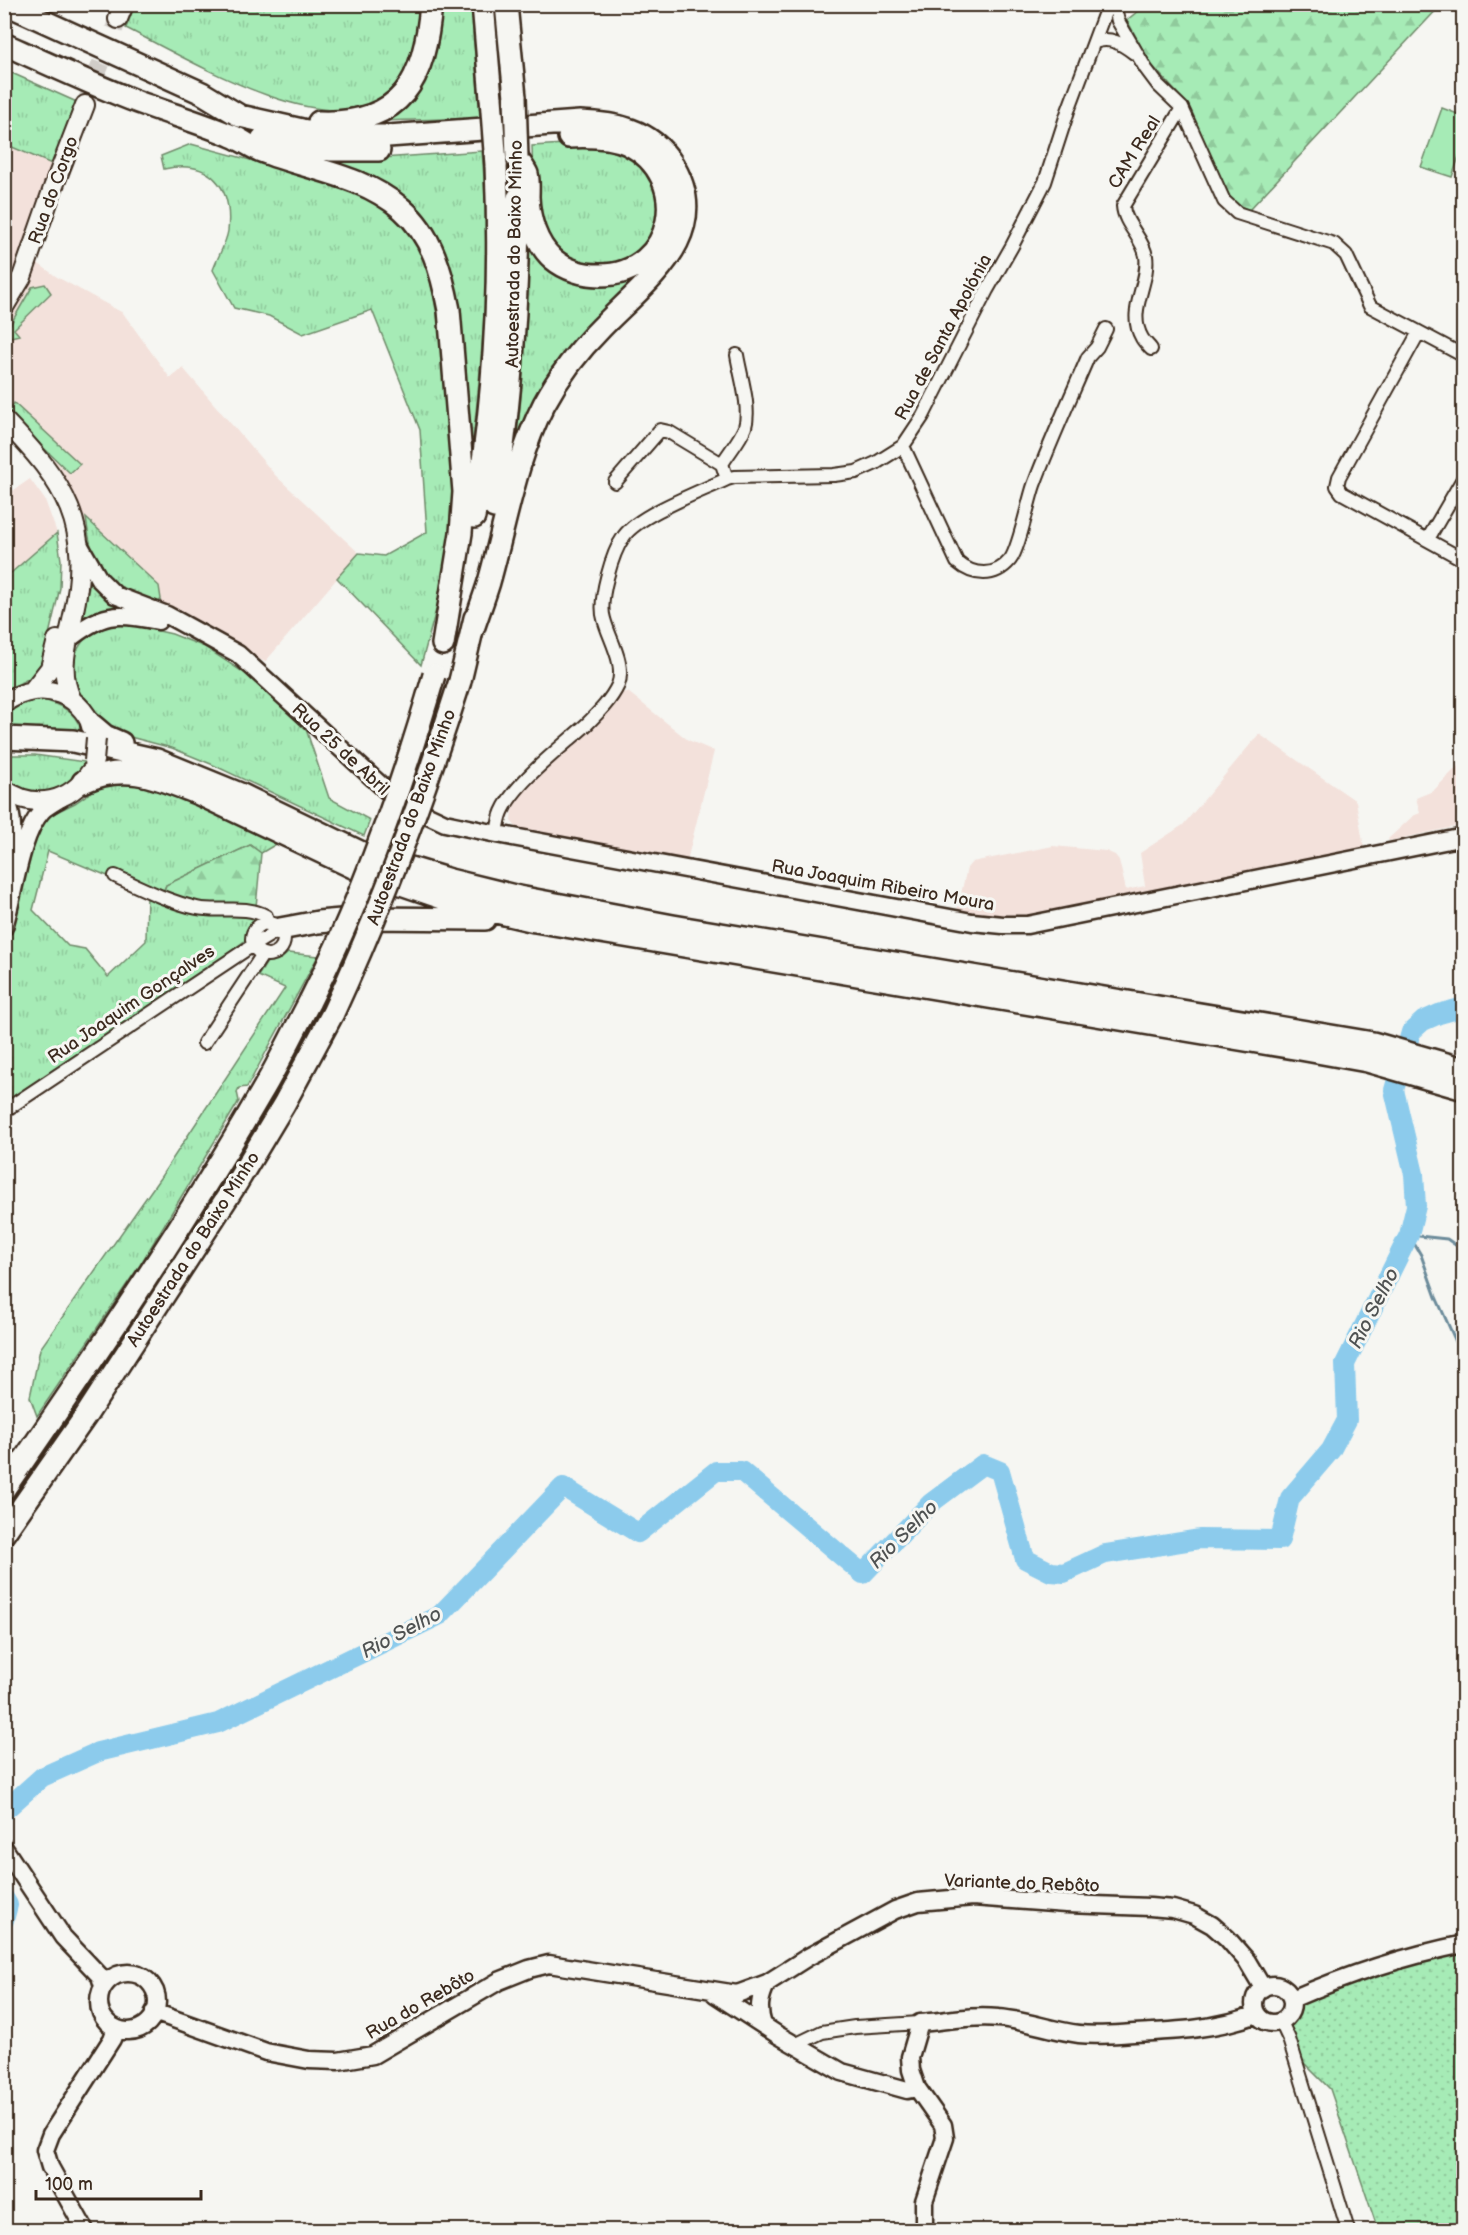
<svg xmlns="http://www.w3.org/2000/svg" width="1468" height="2235" font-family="'Balsamiq Sans',sans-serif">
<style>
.built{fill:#f3e1db}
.grass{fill:url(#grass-tufts);stroke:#708a6a;stroke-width:1.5}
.forest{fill:url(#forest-firs);stroke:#708a6a;stroke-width:1.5}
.park{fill:url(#park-dots);stroke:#708a6a;stroke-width:1.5}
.pitch{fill:#a6ebb6;stroke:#708a6a;stroke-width:1.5}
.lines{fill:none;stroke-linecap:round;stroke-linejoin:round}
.stream{stroke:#6c8b9a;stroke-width:3}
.river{stroke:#8ccbec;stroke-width:20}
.primary-tunnel{stroke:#d1cdc8;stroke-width:18;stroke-dasharray:18 9;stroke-linecap:butt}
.street-casing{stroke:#3b2a1e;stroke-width:16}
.secondary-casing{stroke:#3b2a1e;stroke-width:21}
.primary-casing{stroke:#3b2a1e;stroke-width:22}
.highway-casing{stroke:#3b2a1e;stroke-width:26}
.street{stroke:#f6f6f2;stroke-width:12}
.secondary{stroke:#f6f6f2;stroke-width:16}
.primary{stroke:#f6f6f2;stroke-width:18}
.highway{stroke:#f6f6f2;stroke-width:21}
.primary-bridge-casing{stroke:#3b2a1e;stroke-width:22;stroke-linecap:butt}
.highway-bridge-casing{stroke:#3b2a1e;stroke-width:26;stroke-linecap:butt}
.primary-bridge{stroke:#f6f6f2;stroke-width:18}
.highway-bridge{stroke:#f6f6f2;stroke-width:21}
.labels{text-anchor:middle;stroke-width:6;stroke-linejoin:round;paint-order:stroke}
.street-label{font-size:18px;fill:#3b2a1e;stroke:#f6f6f2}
.water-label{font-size:20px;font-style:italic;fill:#4f5252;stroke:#f6f6f2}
</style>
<defs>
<pattern id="grass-tufts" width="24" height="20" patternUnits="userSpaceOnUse" patternTransform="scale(1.5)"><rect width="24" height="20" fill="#a6ebb6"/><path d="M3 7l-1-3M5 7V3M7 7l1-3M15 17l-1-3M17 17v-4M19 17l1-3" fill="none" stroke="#90ca9c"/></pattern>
<pattern id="forest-firs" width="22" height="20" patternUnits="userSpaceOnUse" patternTransform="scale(1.5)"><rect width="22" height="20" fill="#a6ebb6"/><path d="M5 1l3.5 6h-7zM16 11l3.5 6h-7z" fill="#90ca9c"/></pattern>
<pattern id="park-dots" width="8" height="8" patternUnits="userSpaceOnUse" patternTransform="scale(1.5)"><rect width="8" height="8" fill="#a6ebb6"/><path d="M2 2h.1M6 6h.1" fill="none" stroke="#90ca9c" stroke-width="1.8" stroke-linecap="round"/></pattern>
</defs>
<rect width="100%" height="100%" fill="#f6f6f2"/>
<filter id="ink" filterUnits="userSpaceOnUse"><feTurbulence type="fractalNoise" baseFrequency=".0167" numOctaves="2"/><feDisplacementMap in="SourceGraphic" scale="12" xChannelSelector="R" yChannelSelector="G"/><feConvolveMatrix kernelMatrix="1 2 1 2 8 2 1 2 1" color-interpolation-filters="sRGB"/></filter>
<g filter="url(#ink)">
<path class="built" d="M4,144L54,165L25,254L57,277L123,313L170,378L183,368L276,476L359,553L265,662L178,617L131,598L108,580L83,546L80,512L5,420Z
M30,479L45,500L57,533L5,579L4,497Z
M628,692L688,740L714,751L687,861L518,829L511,821L512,810L522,791L619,693Z
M1259,734L1356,801L1364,848L1032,915L999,916L957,911L967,868L972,862L1053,846L1106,851L1115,855L1119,860L1126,890L1145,886L1140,853L1183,825Z
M1463,761V825L1389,841L1388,839L1413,816L1420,813L1416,798L1433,791Z"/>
<path class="grass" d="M135,5H421C420,15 420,26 418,36C414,59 395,93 374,103C311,134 184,57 126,28Z
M439,5H471L480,118L379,121L392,113Z
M5,70L79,103L54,165L5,144Z
M191,144L276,167L365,196L396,215L426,258L437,314L451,431L456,502L445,577L421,665L337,578L359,553L384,556L427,532L420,430L372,310L303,334L269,316L234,308L213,270C217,258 226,244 228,231C233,186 210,159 164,169L161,156Z
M565,144L604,145L641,160L659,187L656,235L628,263L591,269L560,256L543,234L533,181L532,146Z
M482,151C491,256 483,360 470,465C467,426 463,386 460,346C458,324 458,300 453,278C439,215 396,185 339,164V161Z
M529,241L575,279L655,257L514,454C525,383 527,312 529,241Z
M45,284L51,293L14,329L19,335L11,337L6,332L32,287Z
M14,403L80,464L70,473L5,411L4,404L10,409Z
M86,518L159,586L161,599L158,604C132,595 105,583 94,555C89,544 88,530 86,518Z
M57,533L61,560L60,588L44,656L38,671L30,678L5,691L4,579Z
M91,578L110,599L125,609L82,620Z
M128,624L172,634L205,647L246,674L287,705L304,723L329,798L370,820L364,836L211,764L172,748L115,733L108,728C98,715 83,699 76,687C63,665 83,631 105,625C111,623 121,624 128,624Z
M44,700C69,708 77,714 85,739L5,733L6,715L23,703Z
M4,755H35L85,762C82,767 79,773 75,778C56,802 24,796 5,777Z
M126,779L180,796L278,843L261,853L250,845L166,885L162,894L110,877L48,851L33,910L68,946L85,949L108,977L146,941L147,893L199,915L243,914L260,917L247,939L225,956L5,1102V949L33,838L44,818L75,803L104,783Z
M288,953L318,956L247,1087L239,1088L237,1092L239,1101L140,1265L37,1416L30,1397L40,1349L160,1178L285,988L258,976L269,959H281Z"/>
<path class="forest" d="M1152,5H1441L1249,210L1232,202L1186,103L1150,63L1127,20L1137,12Z
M250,845L261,853L256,907L205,906L163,894L166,885Z"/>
<path class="park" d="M1463,1947V2230H1378L1330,2089L1299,2058L1289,2028L1300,2000Z"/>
<path class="pitch" d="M1442,108L1463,116V145L1452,177L1421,167Z"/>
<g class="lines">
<path class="stream" d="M1409,1235L1421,1255L1436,1297L1464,1360
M1409,1235L1447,1239L1464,1251"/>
<path class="river" d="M4,1811L42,1777L98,1752L218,1723L440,1615L563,1487L638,1533L716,1471H741L863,1574L931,1503L983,1464L1000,1471L1025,1559L1051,1572L1064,1573L1105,1554L1199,1539L1280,1540L1290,1498L1331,1450L1347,1420L1345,1364L1409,1235L1416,1206L1414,1174L1394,1090L1411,1032L1423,1021L1439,1014L1464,1007
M4,1898L8,1905L4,1920"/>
<path class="primary-tunnel" d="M85,105L118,19"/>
<g class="street-casing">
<path id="street" d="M1114,4L1118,21L1146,69L1158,85L1182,108L1224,201L1237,213L1334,244L1346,255L1370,306L1464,356
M1095,42C1110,36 1122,44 1134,53
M1419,332L1339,477L1337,486L1342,493L1464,560
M1151,349C1148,345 1144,342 1142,338C1126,311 1150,283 1146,256C1143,238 1124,224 1123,206L1182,108
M903,446L957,562C973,576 995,578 1010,560C1019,549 1028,502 1034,485C1050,442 1070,399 1088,357L1097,347L1106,329
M722,464C729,452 740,440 745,427C751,408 740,374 737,355
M615,482L660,430L669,432L722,464L727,479
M1428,539L1464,477
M497,834C498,827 499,819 502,812C515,782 562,747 587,724C599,712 611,700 618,685C626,664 609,639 604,619C598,600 612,553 624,536C640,514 700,492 727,479L734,477L834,475L856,472L876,463L903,446L923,416L987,290L1012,246L1045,182L1068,111L1108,4
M115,876C141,888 169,902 197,908C220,913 244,904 266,916L267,924
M252 939a16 16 0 1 1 32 0a16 16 0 1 1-32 0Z
M204,1043L263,954
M4,1111L244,951L280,929
M1281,2022L1289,2039L1348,2230
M795,2045L822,2032L855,2027L920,2023"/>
</g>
<g class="secondary-casing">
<path id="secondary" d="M80,546L99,579L115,595L167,615L238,654L398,801L445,823L497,834L972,922L1003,925H1027L1464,837
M68,640C102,613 115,612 158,621
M4,794C18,821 11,850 6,878
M4,927C14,895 20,835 42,811C47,806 55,802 61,798
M4,1848L63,1937L100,1976L103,1986
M99 2002a29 29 0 1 1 58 0a29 29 0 1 1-58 0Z
M1254 2004a19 19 0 1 1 38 0a19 19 0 1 1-38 0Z
M715,1994L778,2035L842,2072L907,2090L917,2088
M1292,1999C1347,1975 1405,1956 1464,1944
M154,2012L266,2052L309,2060L338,2061L373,2055L499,1981L529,1969L549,1964L737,1994L767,1983L808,1957L895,1910L918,1902L973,1897L1066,1904L1150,1907L1173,1909L1194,1915L1212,1925L1227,1938L1247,1961L1263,1988
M763,2025C758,2010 759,1998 767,1983
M85,2230L50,2167L45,2150L51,2134L112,2039L116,2028
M924,2230V2201L945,2138L943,2125L917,2088L911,2070L910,2057L920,2023C946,2021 972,2015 998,2018C1026,2020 1052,2031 1079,2034C1097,2036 1116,2034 1134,2033C1176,2031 1218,2029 1257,2014"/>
</g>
<g class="primary-casing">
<path id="primary" d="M118,19L124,4
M4,307L22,277L53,188L85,105
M4,420C66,484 93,525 73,616C67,645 58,672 72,700
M32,691L50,668L57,640
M4,703C42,677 85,693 96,738
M4,789C35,811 70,802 90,772"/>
</g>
<g class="highway-casing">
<path id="highway" d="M6,4L202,93L240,116L302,130L333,136H388L580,122C615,123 650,129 671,162C717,234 645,282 601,328C578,351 559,376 544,404C515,461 506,522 489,582C484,598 478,614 473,629
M483,4L491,98
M506,4L515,97
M4,44C46,63 87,82 130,99C163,112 199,122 232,136C242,140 251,147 261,151C309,170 361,174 402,209C432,235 442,273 449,310L464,492L461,533L443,644
M319,122C403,125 425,80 431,4
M262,139L330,150H379
M517,158C520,163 525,169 527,174C529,181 528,190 528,197C529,219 536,244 553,259C566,270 584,275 600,275C675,275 694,177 628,144C610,136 588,136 569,137
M494,507C511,405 518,302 518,198
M474,517C495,401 501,283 496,165
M460,681L475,618
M92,725L105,736L121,743
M4,738L73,741L157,760L240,794L364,854L450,880L519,897L673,926L1373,1043L1464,1069
M83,782C126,762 158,778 199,794L357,869L457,903L535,921L1300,1049L1367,1061L1464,1089
M280,929L318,922L365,918L485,919
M4,1489C93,1360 182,1229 261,1093C279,1063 294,1031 310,1001
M4,1533L87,1414L236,1184L284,1104L333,1013"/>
</g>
<use href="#street" class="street"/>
<use href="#secondary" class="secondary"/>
<use href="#primary" class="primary"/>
<use href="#highway" class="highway"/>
<g class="primary-bridge-casing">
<path id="primary-bridge" d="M94,761L96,738"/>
</g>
<g class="highway-bridge-casing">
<path id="highway-bridge" d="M515,97L517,158
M491,98L496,165
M310,1001C363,897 402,786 434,675
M333,1013C383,905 424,795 460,681"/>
</g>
<use href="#primary-bridge" class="primary-bridge"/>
<use href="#highway-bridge" class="highway-bridge"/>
</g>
</g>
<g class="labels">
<g class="street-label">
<text transform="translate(1134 152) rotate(-58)" y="6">CAM Real</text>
<text transform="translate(53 190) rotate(-70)" y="6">Rua do Corgo</text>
<text transform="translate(514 254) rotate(-89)" y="6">Autoestrada do Baixo Minho</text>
<text transform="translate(943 337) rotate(-62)" y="6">Rua de Santa Apolónia</text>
<text transform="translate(341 749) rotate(43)" y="6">Rua 25 de Abril</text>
<text transform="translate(411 817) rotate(-70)" y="6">Autoestrada do Baixo Minho</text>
<text transform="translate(883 885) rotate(10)" y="6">Rua Joaquim Ribeiro Moura</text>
<text transform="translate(131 1004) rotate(-34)" y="6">Rua Joaquim Gonçalves</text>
<text transform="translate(193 1249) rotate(-57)" y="6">Autoestrada do Baixo Minho</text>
<text transform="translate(1022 1883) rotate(2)" y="6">Variante do Rebôto</text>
<text transform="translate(420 2004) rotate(-30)" y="6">Rua do Rebôto</text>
</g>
<g class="water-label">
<text transform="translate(1373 1308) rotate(-63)" y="7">Rio Selho</text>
<text transform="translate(903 1534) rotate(-45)" y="7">Rio Selho</text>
<text transform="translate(401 1632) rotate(-28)" y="7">Rio Selho</text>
</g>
</g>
<rect width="1468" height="2235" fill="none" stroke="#f6f6f2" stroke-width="24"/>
<rect x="12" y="12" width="1444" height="2211" fill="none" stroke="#3b2a1e" stroke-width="2" filter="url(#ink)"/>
<path d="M36 2190v9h165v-9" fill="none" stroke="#3b2a1e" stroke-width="3"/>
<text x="45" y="2190" font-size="18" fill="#3b2a1e" stroke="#f6f6f2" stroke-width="4.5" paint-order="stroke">100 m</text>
</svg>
